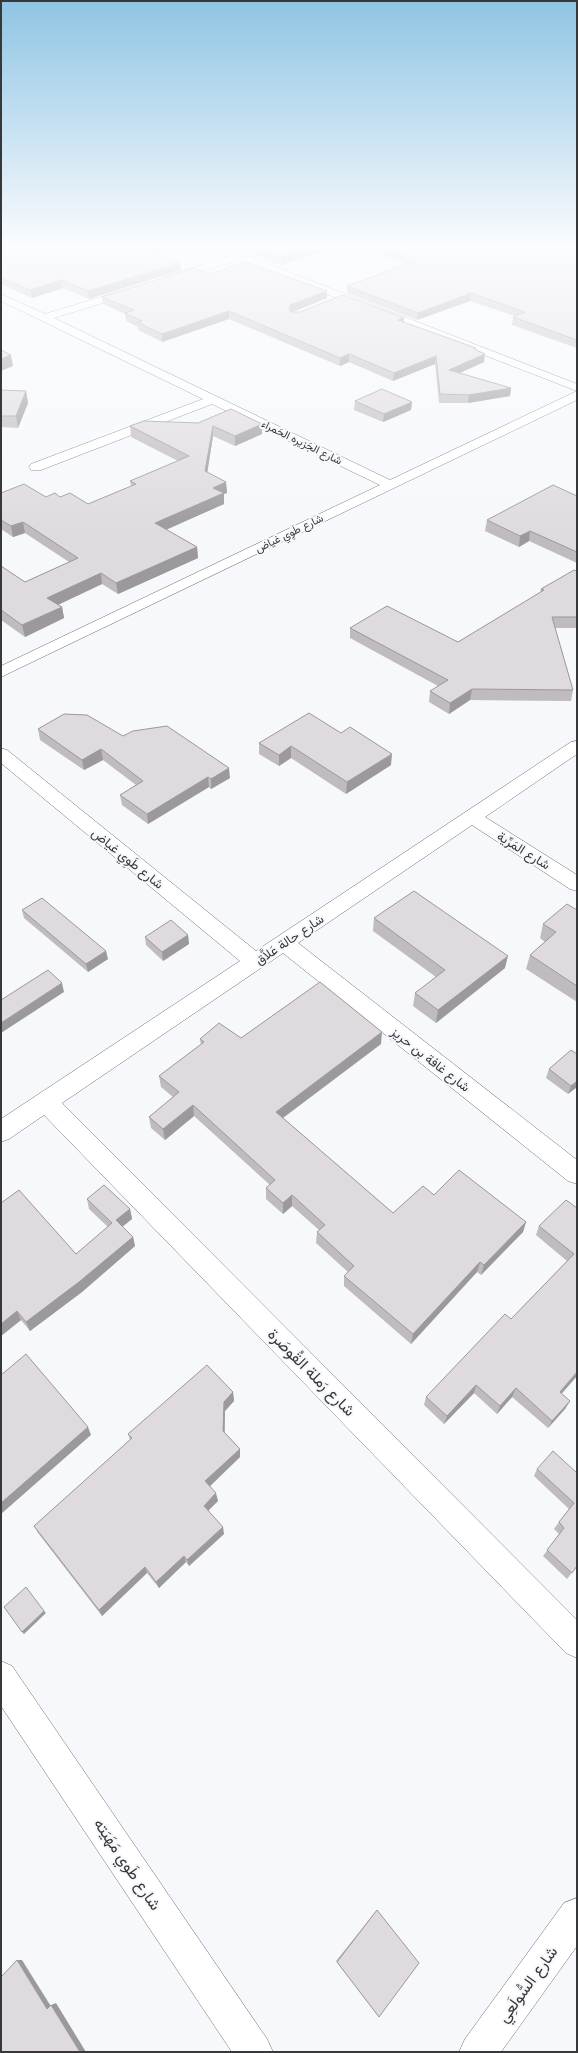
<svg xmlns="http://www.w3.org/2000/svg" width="578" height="2053" font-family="'Fira Sans',Vazirmatn,sans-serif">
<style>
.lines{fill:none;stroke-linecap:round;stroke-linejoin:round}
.minor-casing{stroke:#6d6f72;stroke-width:1}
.minor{fill:#fff;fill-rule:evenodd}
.wall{fill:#bfbbbe}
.shaded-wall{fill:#9b999b}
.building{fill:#dedadd;stroke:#9b999b}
.labels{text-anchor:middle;stroke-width:4;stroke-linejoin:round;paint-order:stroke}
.far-street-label{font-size:11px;fill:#373839;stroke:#f6f8fc}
.street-label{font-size:13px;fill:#373839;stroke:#f6f8fc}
.near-street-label{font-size:16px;fill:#373839;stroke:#f6f8fc}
</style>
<rect width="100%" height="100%" fill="#f6f8fc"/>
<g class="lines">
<g class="minor-casing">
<path id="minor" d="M212,248H227L577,384V400L1,677V666L380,485L212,404L41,470H31L29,467L31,464L203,399L1,301V294L45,314L127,289H135L136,291L135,293L54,318L390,480L577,391L239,260L170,281L165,278L166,276L230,256Z
M577,741V754L485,817L577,875V891L570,889L472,825L298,943L577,1160V1184L568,1181L283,953L62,1103L577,1620V1658L566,1653L44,1115L9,1139L1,1142V1119L240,961L1,763V748L7,750L256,951L571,742Z
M1,1661L12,1666L267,2039L273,2052H232L1,1706Z
M577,1898V1946L501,2052H459L465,2039L564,1903Z"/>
</g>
<use href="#minor" class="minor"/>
</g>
<path class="wall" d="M1,248H170L156,253L180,263L181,270L89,299L63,288L32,298L1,284Z
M240,248H330L281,265L240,250Z
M361,248H577V348L512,325L513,317L515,316L470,301L417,320L347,293V286L407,264Z
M210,274L327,298L293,312L404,318L403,322L476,350L484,362L460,373L511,388L510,396L468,403H439L435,364L393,381L349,362L340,366L229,319L162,342L138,330V327L126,321L125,314L103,304L102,297Z
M1,390L26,391L28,403L18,428L1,427Z
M355,401L412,402L411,410L383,422L354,410Z
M198,423L262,424V434L235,446L213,436L207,472L226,482L227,493L224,494V504L166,530L197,547L198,558L118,594L102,584L58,605L62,607L64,618L25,637L1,620V566L25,582L69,562L25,533L13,537L1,529V493L46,497H60L88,504L131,486L130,481L178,461L131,437L130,426Z
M577,496V563L529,541L519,547L485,531L487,520Z
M577,571V628H555L573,690L571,701L470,700L449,714L429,702L430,691L438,686L350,638V628L458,642L540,593L541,589Z
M38,729L123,736L230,778L211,789L209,787L148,824L122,805L120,795L136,785L103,760L84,770L40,740Z
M341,733L391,765L346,794L291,758L279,766L259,754V743Z
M22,910L108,959L88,972L24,918Z
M577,910V1002L526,969L530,955L545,942L540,938L543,924Z
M374,918L505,968L436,1023L413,1006L415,993L436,977L373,931Z
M188,935L189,944L163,961L146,945L145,937Z
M241,1038L381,1044L283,1118L393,1213L434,1195L526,1222L523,1232L481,1275L477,1272L411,1344L344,1286V1276L348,1272L316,1243L317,1232L319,1230L292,1206L283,1214L266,1199V1188L270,1185L194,1116L165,1140L151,1128L149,1117L173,1097L161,1087L159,1076L201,1045L200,1039Z
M549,1069L577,1087L568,1094L546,1078Z
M87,1199L130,1209L132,1219L122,1227L133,1237L135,1246L82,1292L30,1331L21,1320L1,1336V1203L76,1254L108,1227L89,1209Z
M577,1208V1376L561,1394L570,1401L565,1409L548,1428L512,1397L497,1414L474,1393L444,1424L424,1405L426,1397L511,1319L567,1261L536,1235L539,1226Z
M233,1392L234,1401L225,1411V1433L240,1449V1457L210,1486L218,1501L208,1510L224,1534L189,1566L186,1562L159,1588L147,1573L102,1616L38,1533L34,1526L130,1440L128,1434Z
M537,1469L577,1473V1566L567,1579L543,1556L559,1534L554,1529L559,1522L569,1509L534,1476Z
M377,1910L379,2017L336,1961L376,1911Z"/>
<path class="shaded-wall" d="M147,248H170L146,256L145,249Z
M308,248H330L281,265V257Z
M180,263L181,270L89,299L88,291Z
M62,280L63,288L32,298L30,290Z
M327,291V298L290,313L289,309L290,305Z
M471,293L470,301L417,320L418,313Z
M229,311V319L162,342V334Z
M404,318L403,326L398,320Z
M349,354V362L340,366V358Z
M485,354L484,362L448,378L449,370Z
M11,355L13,366L1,371V359Z
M436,356L435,364L393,381L394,373Z
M511,388L510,396L468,403L469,395Z
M26,391L28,403L18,428L16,416Z
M412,402L411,410L383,422L384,414Z
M262,424V434L235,446V436Z
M213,426V436L206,481L205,471Z
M226,482L227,493L224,494V504L156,534L155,523L213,488Z
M23,522L25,533L13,537L11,526Z
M530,531L529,541L519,547L520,536Z
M197,547L198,558L118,594L116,583Z
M101,573L102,584L49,609L47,598Z
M62,607L64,618L25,637L22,625Z
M472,689L470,700L449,714L450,703Z
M291,746V758L279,766V755Z
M101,749L103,760L84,770L82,760Z
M392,754L391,765L346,794L347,782Z
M229,768L230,778L211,789V779Z
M208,777L209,787L148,824L147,814Z
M188,935L189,944L163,961L162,952Z
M106,951L108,959L88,972L86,964Z
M508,956L505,968L436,1023L438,1010Z
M62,983L64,992L1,1033V1023Z
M382,1032L381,1044L276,1123V1112Z
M577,1081V1087L568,1094L571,1086Z
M193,1105L194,1116L165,1140L163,1129Z
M292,1195V1206L283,1214V1203Z
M130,1209L132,1219L118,1230L116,1220Z
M526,1222L523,1232L481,1275L484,1265Z
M133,1237L135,1246L82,1292L30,1331L26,1322Z
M480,1262L477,1272L411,1344L413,1334Z
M17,1311L21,1320L1,1336V1324Z
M577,1372V1376L556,1400L560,1392Z
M476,1385L474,1393L444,1424L447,1416Z
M516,1388L512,1397L497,1414L500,1406Z
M233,1392L234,1401L225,1411L224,1440L223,1431L224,1402Z
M570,1401L565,1409L548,1428L552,1421Z
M88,1427L91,1435L1,1514V1503Z
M240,1449V1457L207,1489L205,1481Z
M216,1493L218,1501L206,1513L204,1506Z
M223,1527L224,1534L189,1566L187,1560Z
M184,1556L186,1562L159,1588L156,1582Z
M145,1567L147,1573L102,1616L99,1610Z
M44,1611L46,1613L24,1634L22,1632Z
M17,1960H22L52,2008L47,2009Z
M56,2003L86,2052H80L51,2005Z"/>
<path class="building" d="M1,248H147L145,249L180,263L88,291L62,280L30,290L1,278Z
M256,248H308L281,257Z
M382,248H577V340L513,317L525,312L471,293L418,313L347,286L418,260Z
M246,262L327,291L290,305L289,309L291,312H300L343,295L404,318L398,320L476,348L474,349L485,354L449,370L511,388L469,395L440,394L436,356L394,373L349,354L340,358L229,311L162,334L137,322L142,321L125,313L134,310L102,297L194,268L210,274Z
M1,350L11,355L1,359Z
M382,389L412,402L384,414L355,401Z
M1,390L26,391L16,416H1Z
M231,409L262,424L235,436L213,426L205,471L226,482L213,488L224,493L155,523L197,547L116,583L101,573L47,598L62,607L22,625L1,610V566L25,582L78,558L23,522L11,526L1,520V493L24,484L46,497L55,493L60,497L70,493L88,504L136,484L130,481L189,456L130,426L144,421L198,423Z
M553,485L577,496V552L530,531L520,536L487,520Z
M574,570L577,571V617H552L573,690L472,689L450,703L430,691L448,680L350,628L387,606L458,642L544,590L541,589Z
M309,713L341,733L350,727L392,754L347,782L291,746L279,755L259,743Z
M64,714L87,715L123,736L133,731L167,726L229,768L211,779L208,777L147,814L120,795L143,781L101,749L82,760L38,729Z
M414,891L508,956L438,1010L415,993L445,970L374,918Z
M42,898L106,951L86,964L22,910Z
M567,904L577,910V986L530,955L556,932L543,924Z
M171,920L188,935L162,952L145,937Z
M48,970L62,983L1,1023V1000Z
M320,982L382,1032L276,1112L393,1213L423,1186L434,1195L459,1170L526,1222L484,1265L480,1262L413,1334L344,1276L354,1266L317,1232L325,1225L292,1195L283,1203L266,1188L275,1180L193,1105L163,1129L149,1117L179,1092L159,1076L204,1042L200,1039L219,1023L241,1038Z
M571,1050L577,1054V1081L571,1086L549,1069Z
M104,1185L130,1209L116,1220L133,1237L79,1282L26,1322L17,1311L1,1324V1203L19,1190L76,1254L112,1223L87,1199Z
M566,1200L577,1208V1372L560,1392L570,1401L552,1421L516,1388L500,1406L476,1385L447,1416L426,1397L505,1314L511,1319L574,1254L539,1226Z
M26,1354L88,1427L1,1503V1375Z
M207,1365L233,1392L224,1402L223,1431L240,1449L205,1481L216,1493L204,1506L223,1527L187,1560L184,1556L156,1582L145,1567L99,1610L34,1526L132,1438L128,1434Z
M553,1451L577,1473V1566L572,1573L547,1550L564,1528L559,1522L574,1503L537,1469Z
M26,1587L44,1611L22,1632L4,1607Z
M377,1910L419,1963L379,2017L337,1962Z
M17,1960L47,2009L51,2005L80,2052H1V1977Z"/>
<linearGradient id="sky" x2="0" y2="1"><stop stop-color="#8fc4e4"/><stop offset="0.46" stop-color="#fbfcfe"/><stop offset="1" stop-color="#fbfcfe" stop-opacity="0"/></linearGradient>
<rect width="578" height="536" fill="url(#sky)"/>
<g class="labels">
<g class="far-street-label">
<text transform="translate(302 442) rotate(26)" y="4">شارع الجَزيره الحَمراء</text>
<text transform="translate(289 533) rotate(-26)" y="4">شارع طَوِي غياض</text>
</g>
<g class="street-label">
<text transform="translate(524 850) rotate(32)" y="5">شارع المَرِّية</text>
<text transform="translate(128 858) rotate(39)" y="5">شارع طَوِي غياض</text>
<text transform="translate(289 939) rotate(-34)" y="5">شارع حالة عَلاَّق</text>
<text transform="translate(431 1059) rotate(38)" y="5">شارع غافة بن حريز</text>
</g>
<g class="near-street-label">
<text transform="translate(312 1372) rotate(45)" y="6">شارع رَملة القُوصَرة</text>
<text transform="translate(128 1864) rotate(56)" y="6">شارع طَوي مَهَيَته</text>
<text transform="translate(527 1984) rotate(-54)" y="6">شارع السُّولَعِي</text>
</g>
</g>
<rect width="578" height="2053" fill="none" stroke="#373839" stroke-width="4"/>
</svg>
